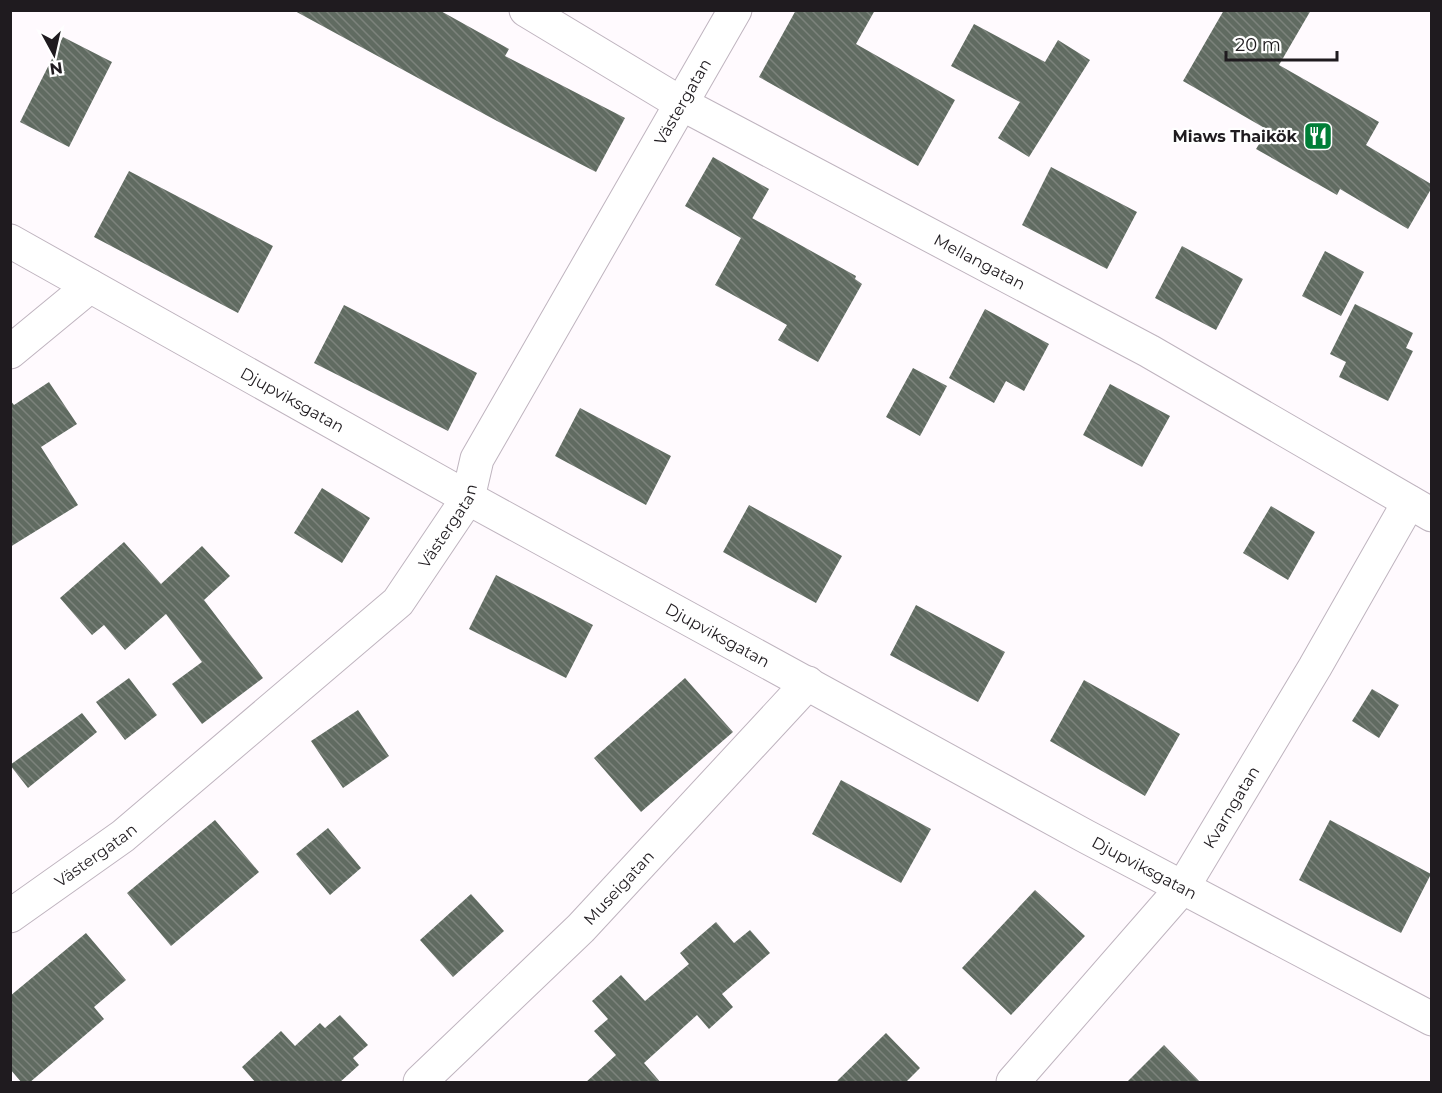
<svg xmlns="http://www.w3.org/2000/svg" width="1442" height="1093" font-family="Montserrat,sans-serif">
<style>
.building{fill:url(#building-back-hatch)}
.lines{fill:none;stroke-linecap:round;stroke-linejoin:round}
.street-casing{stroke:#bfb4bf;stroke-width:35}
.street{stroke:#fff;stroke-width:33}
.labels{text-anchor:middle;stroke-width:4.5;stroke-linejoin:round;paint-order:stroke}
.street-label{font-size:16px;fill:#1f1b1f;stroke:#fff}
.poi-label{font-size:16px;font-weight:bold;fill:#1f1b1f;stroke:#fff;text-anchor:end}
</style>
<defs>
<pattern id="building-back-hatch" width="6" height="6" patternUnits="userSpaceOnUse" patternTransform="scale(1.5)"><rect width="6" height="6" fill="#606b61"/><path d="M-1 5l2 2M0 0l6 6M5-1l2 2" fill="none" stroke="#7c837c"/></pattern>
</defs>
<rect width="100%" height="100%" fill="#fffafe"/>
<path class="building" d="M293,10H439L509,49L505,56L625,118L596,172L497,121Z
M796,10H875L856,44L955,100L918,166L759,77Z
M1224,10H1311L1279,65L1379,122L1366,145L1431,184V189L1408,229L1340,189L1337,195L1256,149L1268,130L1183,81Z
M974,24L1045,62L1058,40L1090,60L1029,157L998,138L1020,102L951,66Z
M63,37L112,62L69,147L20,122Z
M713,157L769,189L741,238L685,206Z
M1051,167L1137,212L1107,269L1022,225Z
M129,171L273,246L238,313L94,237Z
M752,218L856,276L855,279L862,284L818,362L778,340L787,325L715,285Z
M1182,246L1243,279L1216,330L1155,298Z
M1325,251L1364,272L1341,316L1302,296Z
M1355,304L1413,333L1406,348L1413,351L1388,401L1339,377L1346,362L1330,354Z
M344,305L477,373L448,431L314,363Z
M985,309L1049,344L1024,391L1006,381L994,403L949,378Z
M913,368L947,386L920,436L886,417Z
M49,382L77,424L41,447L78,505L10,547V400L14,405Z
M1110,384L1170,416L1142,467L1083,435Z
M580,408L671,456L646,505L555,456Z
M322,488L370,518L342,563L294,533Z
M749,505L842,556L816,603L723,552Z
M1271,506L1315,532L1288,580L1243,553Z
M124,542L161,584L202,546L230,576L204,600L263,678L202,724L172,684L202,662L166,614L125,650L104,625L92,635L60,598Z
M496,575L593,625L566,678L469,629Z
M916,605L1005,652L978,702L890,655Z
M129,678L157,715L125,740L96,702Z
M685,678L733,732L641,812L594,758Z
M1084,680L1180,734L1145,796L1050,741Z
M1372,689L1399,705L1379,738L1352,721Z
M358,710L389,756L343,788L311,741Z
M82,713L97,732L28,788L10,765Z
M841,780L931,829L901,883L812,834Z
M215,820L259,872L171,946L127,893Z
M1330,820L1431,874L1401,933L1299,880Z
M328,828L361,868L330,895L296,854Z
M1035,890L1085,936L1011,1015L962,968Z
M471,894L504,931L453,977L420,940Z
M716,922L734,943L750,930L770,953L722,994L733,1007L709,1029L697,1015L644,1063L661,1083H585L616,1055L594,1031L608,1019L592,1001L621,975L645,1001L689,964L680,953Z
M86,933L126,980L94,1007L104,1019L29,1083H22L10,1069V996Z
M340,1015L368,1045L353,1058L359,1065L339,1083H256L242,1067L281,1031L295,1046L320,1023L325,1028Z
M886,1033L920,1068L905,1083H835Z
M1164,1045L1201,1083H1126Z"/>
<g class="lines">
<g class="street-casing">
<g id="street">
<path id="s1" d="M526,10L682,104L1149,351L1432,515"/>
<path id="s2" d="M10,241L468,498L1085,836L1432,1019"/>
<path d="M10,352L90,286"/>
<path id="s3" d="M10,916L123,836L398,602L468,498L477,459L735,10"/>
<path id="s4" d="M420,1082L581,928L808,683"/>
<path id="s5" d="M1013,1082L1183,887L1315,667L1409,502"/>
</g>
</g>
<use href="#street" class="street"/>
</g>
<defs>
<g id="restaurant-square" transform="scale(1.5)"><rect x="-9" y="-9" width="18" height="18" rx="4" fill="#007e37" stroke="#fff"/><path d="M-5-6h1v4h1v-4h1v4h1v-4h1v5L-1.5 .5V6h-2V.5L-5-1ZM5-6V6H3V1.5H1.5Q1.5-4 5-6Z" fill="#fff"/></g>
</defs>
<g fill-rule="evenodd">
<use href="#restaurant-square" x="1318" y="136"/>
</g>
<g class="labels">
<g class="street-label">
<text dy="6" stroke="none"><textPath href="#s3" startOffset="1077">Västergatan</textPath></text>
<text dy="6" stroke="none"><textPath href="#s1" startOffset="519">Mellangatan</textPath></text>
<text dy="6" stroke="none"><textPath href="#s2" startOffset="324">Djupviksgatan</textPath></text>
<text dy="6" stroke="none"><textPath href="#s3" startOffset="591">Västergatan</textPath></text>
<text dy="6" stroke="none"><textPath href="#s2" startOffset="810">Djupviksgatan</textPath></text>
<text dy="6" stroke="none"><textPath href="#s5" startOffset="352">Kvarngatan</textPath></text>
<text dy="6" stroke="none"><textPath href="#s3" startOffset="105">Västergatan</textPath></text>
<text dy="6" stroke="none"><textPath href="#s2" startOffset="1296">Djupviksgatan</textPath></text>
<text dy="6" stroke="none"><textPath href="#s4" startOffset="278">Museigatan</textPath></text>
</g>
<g class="poi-label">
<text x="1297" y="142">Miaws Thaikök</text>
</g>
</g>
<rect width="1442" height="1093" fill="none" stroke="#1f1b1f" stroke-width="24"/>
<g transform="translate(54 54) rotate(172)" stroke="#ffffff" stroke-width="4.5" paint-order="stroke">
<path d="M0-4.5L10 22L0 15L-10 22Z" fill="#1f1b1f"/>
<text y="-9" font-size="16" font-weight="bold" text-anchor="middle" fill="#1f1b1f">N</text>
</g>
<path d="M1226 51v9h111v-9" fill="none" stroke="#1f1b1f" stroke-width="3"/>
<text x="1235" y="51" font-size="18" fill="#1f1b1f" stroke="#ffffff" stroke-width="4.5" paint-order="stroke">20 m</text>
</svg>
